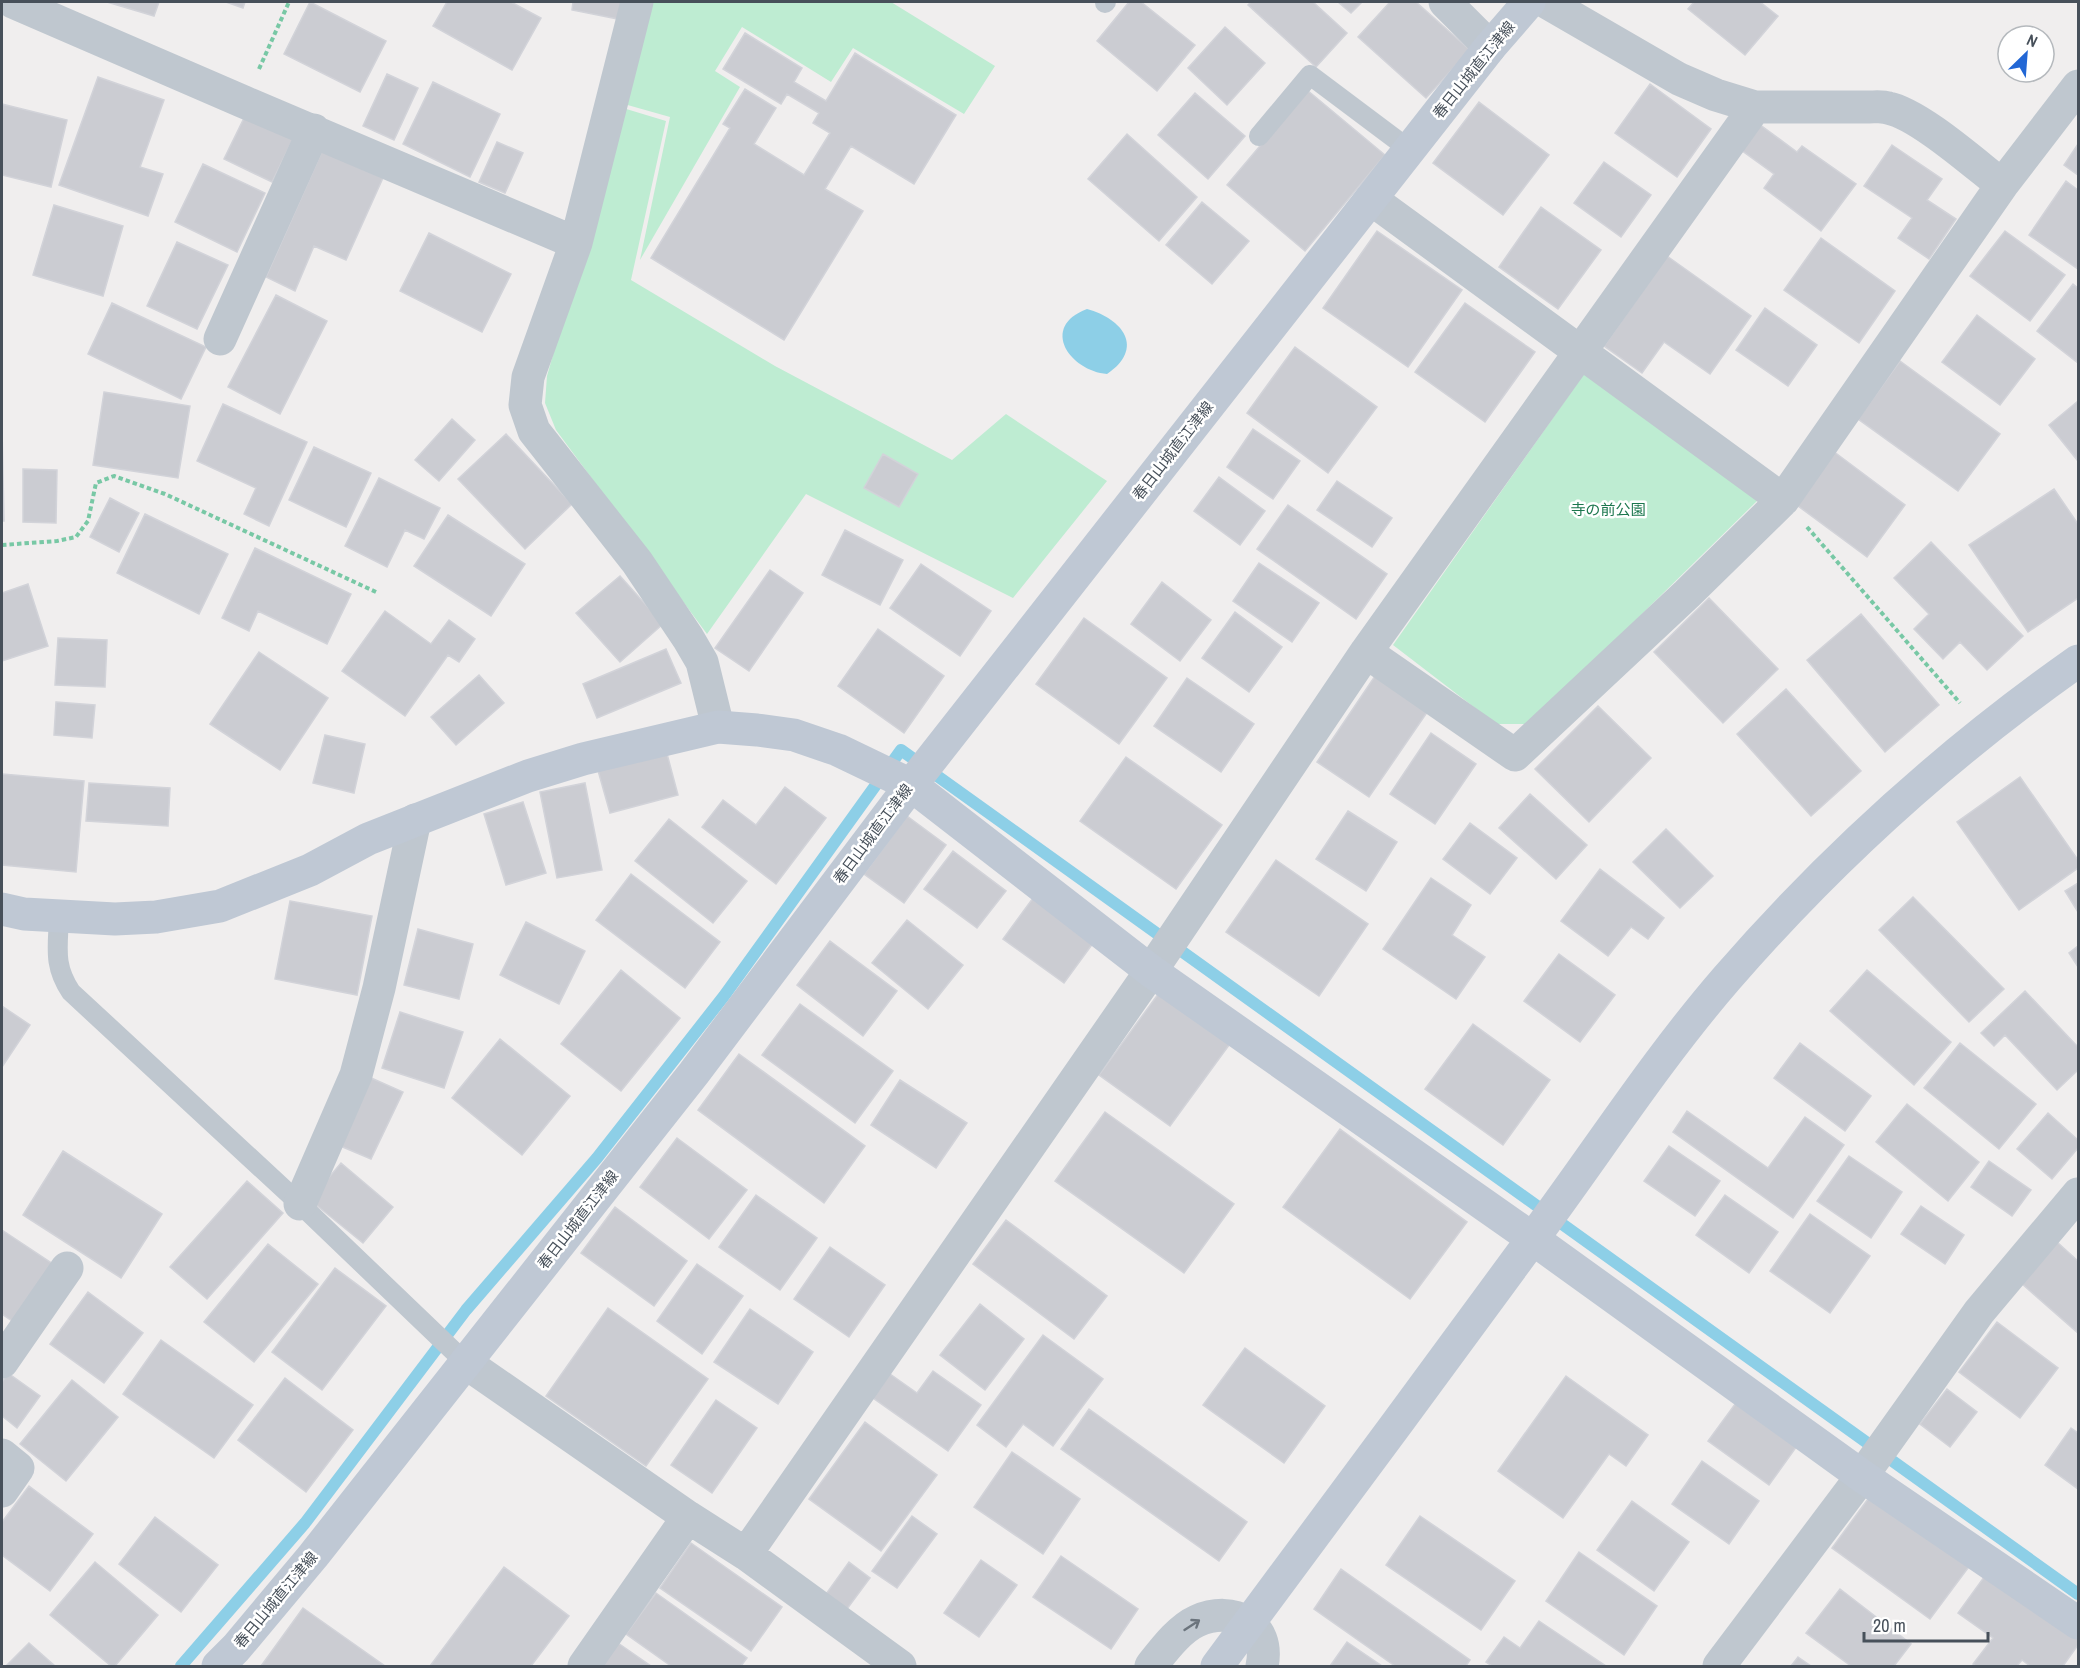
<svg xmlns="http://www.w3.org/2000/svg" width="2080" height="1668" font-family="'Archivo Narrow','Noto Sans JP',sans-serif">
<style>
.green{fill:#beecd2}
.water{fill:#8dcfe7}
.lines{fill:none;stroke-linecap:round;stroke-linejoin:round}
.stream{stroke:#8dcfe7;stroke-width:12}
.building{fill:#cbccd2;stroke:#d2d3d9;stroke-width:1.5}
.path{stroke:#78c8a5;stroke-width:4;stroke-dasharray:4.5 3;stroke-linecap:butt}
.lane{stroke:#bfc7cf;stroke-width:20}
.street{stroke:#bfc7cf;stroke-width:33}
.secondary{stroke:#bfc8d4;stroke-width:33}
.oneway{stroke:#6b747d}
.labels{text-anchor:middle;stroke-width:5;stroke-linejoin:round;paint-order:stroke}
.street-label{font-size:15px;fill:#47505a;stroke:#fff}
.park-label{font-size:15px;fill:#1c774e;stroke:#fff}
</style>
<rect width="100%" height="100%" fill="#f0eeee"/>
<path class="green" d="M648,2H891L995,66L964,114L853,48L831,82L742,27L715,71L740,87L640,260L670,117L624,104Z
M623,108L666,121L631,280L775,366L952,460L1006,414L1107,481L1013,598L806,494L707,634L556,430L545,403L547,376Z
M1586,371L1759,499L1530,724H1496L1393,645Z"/>
<path class="water" d="M1087,309C1123,319 1145,348 1107,374C1070,371 1039,327 1087,309Z"/>
<g class="lines">
<path class="stream" d="M181,1666L305,1523L466,1310L597,1158L724,996L901,750L2078,1594"/>
</g>
<path class="building" d="M107,2H159L154,16Z
M226,2H245L243,8Z
M310,2L386,41L360,92L284,54Z
M447,2H511L541,18L512,70L433,26Z
M573,2H621L618,19L572,10Z
M1129,2H1141L1195,45L1157,91L1097,41Z
M1251,2H1313L1347,33L1316,67L1248,5Z
M1338,2H1362L1351,13Z
M1390,2H1416L1470,50L1426,98L1358,37Z
M1694,2H1760L1778,16L1745,55L1688,9Z
M1225,27L1265,63L1227,105L1188,68Z
M745,33L802,68L794,82L826,101L855,53L956,115L914,184L851,146L825,189L863,211L784,340L651,258L730,128L723,124L745,89L776,108L754,144L804,175L830,133L813,123L819,113L787,94L781,104L723,69Z
M387,74L418,88L394,140L363,126Z
M98,77L164,100L140,167L163,174L148,216L59,185Z
M433,82L500,114L470,177L403,144Z
M1650,84L1711,129L1677,177L1615,133Z
M1307,90L1385,155L1305,251L1227,185Z
M1195,93L1245,136L1208,179L1158,135Z
M1479,102L1549,155L1503,215L1433,163Z
M2,104L67,120L51,187L2,175Z
M245,116L293,139L272,182L224,159Z
M1759,124L1797,152L1802,146L1856,184L1821,231L1764,188L1774,174L1741,150Z
M1127,134L1197,197L1159,241L1088,179Z
M497,142L523,153L505,193L479,182Z
M2078,144V175L2064,165Z
M1892,145L1942,179L1927,200L1956,219L1929,259L1898,238L1912,218L1864,186Z
M322,151L383,178L346,260L314,246L295,291L266,277Z
M1604,162L1651,195L1621,237L1574,203Z
M203,164L265,193L237,252L175,222Z
M2066,181L2078,190V269L2029,235Z
M1202,202L1249,241L1212,284L1166,245Z
M54,205L123,226L103,296L33,275Z
M1541,207L1601,250L1558,309L1499,267Z
M1377,231L1462,290L1408,367L1323,308Z
M2005,231L2065,275L2030,321L1970,276Z
M429,233L511,274L482,332L400,291Z
M1821,238L1895,291L1859,343L1784,290Z
M177,242L228,265L197,329L147,306Z
M1667,256L1751,316L1710,374L1664,342L1642,373L1604,346Z
M2073,284L2078,288V363L2037,331Z
M276,295L327,321L280,414L228,387Z
M112,303L206,347L181,399L88,354Z
M1465,303L1535,352L1485,422L1415,372Z
M1765,308L1817,345L1788,386L1736,350Z
M1977,315L2035,359L2000,405L1942,362Z
M1295,347L1377,407L1328,473L1247,413Z
M1900,361L2000,434L1958,491L1858,419Z
M104,392L190,406L178,478L93,465Z
M2078,401V461L2049,425Z
M223,404L307,442L269,526L244,514L256,488L197,461Z
M452,419L475,440L439,481L415,460Z
M2,428L4,521H2Z
M1253,429L1300,461L1273,499L1227,467Z
M506,434L572,504L525,549L458,479Z
M314,447L371,473L346,527L289,500Z
M1833,451L1905,505L1867,557L1794,503Z
M883,454L918,474L899,507L864,488Z
M23,469L57,470L56,523L23,522Z
M1219,477L1265,511L1240,545L1194,511Z
M379,478L440,508L424,539L405,530L387,567L345,546Z
M1337,481L1392,518L1372,547L1317,510Z
M2054,489L2078,524V598L2028,632L1969,545Z
M110,498L139,513L119,552L90,537Z
M1288,505L1387,574L1356,619L1257,549Z
M145,514L228,554L199,614L117,573Z
M448,515L525,564L491,616L414,566Z
M845,530L903,560L880,605L822,575Z
M1931,542L2023,636L1987,670L1960,642L1943,659L1914,629L1929,614L1894,578Z
M255,548L351,594L327,644L258,611L249,631L222,618Z
M1259,563L1319,603L1292,642L1233,601Z
M921,564L991,611L960,656L890,608Z
M770,570L803,593L749,671L715,648Z
M620,576L663,624L620,662L576,613Z
M1162,582L1211,620L1180,661L1131,624Z
M28,584L48,646L2,661V593Z
M1709,598L1778,669L1723,723L1654,652Z
M385,611L431,644L449,620L475,639L459,662L448,655L405,716L342,671Z
M1235,612L1282,647L1249,692L1202,658Z
M1861,614L1939,705L1885,752L1807,660Z
M1084,618L1167,678L1119,744L1036,684Z
M878,629L944,676L904,733L838,686Z
M58,638L107,640L105,687L55,685Z
M666,649L681,683L597,718L583,684Z
M259,652L328,698L280,770L210,724Z
M479,675L504,703L456,745L431,717Z
M1375,676L1428,711L1369,797L1317,762Z
M1187,678L1254,724L1221,772L1154,726Z
M1786,689L1861,771L1811,816L1737,734Z
M56,702L95,705L92,738L54,735Z
M1598,706L1651,758L1589,822L1535,769Z
M1431,733L1476,764L1435,824L1390,794Z
M325,735L365,744L354,793L313,783Z
M666,750L678,795L610,813L597,767Z
M1126,757L1222,825L1176,889L1080,821Z
M2,774L84,781L76,872L2,865Z
M2020,777L2078,860V868L2019,910L1957,822Z
M89,783L170,788L168,826L86,821Z
M585,783L602,870L557,878L540,792Z
M785,787L826,818L776,884L702,827L723,800L756,825Z
M1530,794L1587,845L1556,879L1499,828Z
M523,802L546,873L506,885L484,814Z
M1348,811L1397,842L1366,891L1316,859Z
M907,816L946,845L904,903L864,874Z
M669,819L747,881L713,923L635,861Z
M1470,823L1517,858L1490,894L1443,859Z
M1666,829L1713,876L1680,908L1633,862Z
M953,851L1006,891L977,928L924,889Z
M1276,860L1368,924L1319,996L1226,932Z
M1600,869L1664,918L1648,939L1631,927L1608,956L1561,921Z
M631,874L720,942L685,988L596,920Z
M1431,878L1471,905L1452,935L1485,957L1456,999L1383,949Z
M2078,883V912L2065,891Z
M1913,897L2004,989L1969,1022L1879,930Z
M1033,898L1094,942L1064,983L1003,939Z
M290,901L372,916L357,995L275,979Z
M907,920L963,965L928,1009L872,963Z
M526,922L585,951L559,1004L500,975Z
M418,929L473,944L459,999L404,985Z
M830,941L897,991L863,1036L797,985Z
M2078,946V967L2069,953Z
M1559,954L1615,995L1580,1042L1524,1001Z
M621,970L680,1018L621,1091L561,1044Z
M1867,970L1951,1042L1914,1085L1830,1011Z
M1164,986L1235,1037L1170,1126L1099,1075Z
M2025,991L2078,1047V1070L2057,1090L2005,1035L1994,1046L1981,1033Z
M800,1004L893,1071L855,1123L762,1055Z
M2,1006L30,1025L2,1067Z
M400,1012L463,1032L444,1088L382,1068Z
M1473,1024L1550,1080L1503,1145L1425,1089Z
M500,1039L570,1096L522,1155L452,1098Z
M1800,1043L1871,1096L1845,1131L1774,1078Z
M1960,1043L2036,1104L1999,1149L1924,1088Z
M739,1054L865,1146L824,1203L698,1110Z
M369,1077L403,1092L371,1159L338,1145Z
M900,1080L967,1123L936,1168L871,1125Z
M1907,1104L1979,1162L1948,1201L1876,1142Z
M1687,1111L1768,1168L1805,1117L1844,1145L1793,1218L1673,1132Z
M1105,1112L1234,1204L1184,1273L1055,1181Z
M2048,1113L2078,1140V1148L2052,1179L2017,1149Z
M1340,1129L1467,1222L1410,1299L1283,1207Z
M677,1138L747,1190L709,1239L640,1187Z
M1669,1146L1720,1181L1695,1216L1644,1181Z
M63,1151L162,1214L121,1278L23,1215Z
M1849,1156L1902,1192L1871,1238L1817,1201Z
M1989,1161L2031,1190L2012,1216L1971,1187Z
M341,1163L393,1207L363,1243L310,1200Z
M247,1181L283,1213L207,1299L170,1267Z
M756,1195L817,1238L780,1290L719,1247Z
M1725,1195L1778,1232L1749,1273L1696,1235Z
M1921,1206L1964,1235L1945,1264L1901,1234Z
M615,1207L687,1261L654,1306L581,1253Z
M1810,1214L1870,1256L1830,1313L1770,1271Z
M1006,1220L1107,1296L1074,1339L973,1264Z
M2,1230L53,1264L15,1323L2,1314Z
M2057,1242L2078,1261V1333L2021,1283Z
M268,1244L318,1284L254,1362L204,1322Z
M830,1247L885,1285L849,1337L794,1299Z
M697,1264L743,1296L702,1354L657,1321Z
M335,1268L386,1306L322,1390L272,1352Z
M88,1292L143,1333L104,1383L50,1344Z
M980,1304L1024,1339L985,1390L940,1355Z
M608,1308L708,1379L646,1466L546,1396Z
M750,1309L813,1352L778,1404L714,1362Z
M1997,1322L2058,1368L2020,1418L1959,1372Z
M1043,1335L1103,1379L1053,1446L1023,1424L1006,1447L977,1425Z
M161,1340L253,1405L214,1458L123,1394Z
M1245,1348L1325,1406L1284,1463L1203,1405Z
M933,1371L981,1405L948,1451L873,1398L890,1374L917,1393Z
M8,1373L40,1396L17,1428L2,1416V1382Z
M1566,1376L1648,1435L1626,1466L1609,1454L1563,1518L1498,1471Z
M285,1378L353,1430L306,1492L238,1440Z
M72,1380L118,1417L66,1481L20,1444Z
M1947,1389L1977,1412L1950,1447L1920,1424Z
M1741,1396L1802,1439L1769,1485L1708,1441Z
M716,1400L757,1428L712,1493L671,1465Z
M1089,1409L1247,1522L1219,1561L1061,1449Z
M865,1422L937,1475L881,1551L809,1499Z
M2071,1428L2078,1433V1489L2045,1465Z
M1012,1452L1080,1499L1043,1554L974,1507Z
M1702,1461L1759,1501L1729,1544L1672,1504Z
M29,1486L93,1534L50,1591L2,1555V1522Z
M1876,1488L1974,1560L1930,1619L1832,1548Z
M1632,1501L1689,1542L1654,1591L1597,1550Z
M912,1516L937,1534L897,1588L872,1571Z
M1420,1516L1515,1581L1481,1630L1386,1565Z
M155,1517L218,1565L181,1612L119,1564Z
M691,1543L782,1607L751,1651L660,1588Z
M1579,1552L1657,1606L1624,1655L1546,1601Z
M1061,1556L1138,1609L1111,1649L1033,1597Z
M981,1560L1017,1585L979,1637L944,1613Z
M95,1562L158,1615L115,1666H111L50,1615Z
M849,1562L870,1578L847,1609L826,1594Z
M504,1567L569,1616L531,1666H430Z
M1341,1569L1470,1660L1466,1666H1395L1314,1609Z
M1987,1573L2078,1639V1645L2063,1666H2030L2022,1660L2017,1666H1976L1973,1664L1993,1638L1958,1613Z
M1840,1589L1911,1644L1894,1666H1851L1806,1633Z
M656,1593L747,1658L741,1666H671L626,1634Z
M303,1608L385,1666H261Z
M1539,1621L1606,1666H1492L1486,1662L1504,1637L1520,1648Z
M1347,1642L1382,1666H1330Z
M29,1643L55,1666H6Z
M618,1643L651,1666H601Z
M1798,1657L1811,1666H1791Z"/>
<g class="lines">
<path class="path" d="M259,69L289,2
M1807,527L1960,703
M2,545L57,541L76,537L88,521L96,483L114,476L165,494L376,592"/>
<path class="lane" d="M1105,3L1106,2
M1259,136L1310,75L1410,150
M59,917C58,947 53,965 71,992L300,1204L466,1363"/>
<path class="street" d="M13,2L244,102L576,243
M637,2L576,243L528,377L525,405L534,431L637,562L688,638L702,662L718,727
M1445,2L1490,47
M1546,2L1679,79L1716,95L1755,107H1869C1875,107 1882,106 1888,108C1919,114 1976,165 2002,185
M1371,199L1783,500
M220,339L314,130
M1366,652L1515,755L1687,594L1783,500L2002,185L2078,86
M300,1204L356,1075L379,988L415,820
M2,1362L67,1268
M466,1363L688,1517L746,1554L900,1666
M2,1455L18,1468L2,1491
M746,1554L1151,971L1366,652L1755,107
M584,1666L688,1517
M1151,1666C1163,1651 1179,1629 1197,1621C1233,1605 1271,1624 1262,1666
M1719,1666L1862,1476L1979,1312L2078,1194"/>
<path class="secondary" d="M2,909L24,914L115,919L156,917L220,906L310,870L368,839L528,776L583,759L718,727L757,730L794,735L838,750L911,785L1151,971L1533,1239L1862,1476L2078,1623
M218,1666L236,1648L313,1556L694,1073L911,785L1490,47L1529,2
M1217,1666C1322,1525 1427,1383 1531,1241C1596,1154 1655,1061 1727,978C1833,856 1946,754 2078,661"/>
</g>
<defs><path id="oneway-shaft" d="M-6 0H5M1.5-3L5.5 0L1.5 3" fill="none" stroke-width="1.6" stroke-linecap="round" stroke-linejoin="round" transform="scale(1.5)"/></defs>
<use class="oneway" href="#oneway-shaft" transform="translate(1192 1625) rotate(-33)"/>
<g class="labels">
<g class="street-label">
<text transform="translate(1474 70) rotate(-51)" y="5">春日山城直江津線</text>
<text transform="translate(1173 451) rotate(-52)" y="5">春日山城直江津線</text>
<text transform="translate(873 834) rotate(-53)" y="5">春日山城直江津線</text>
<text transform="translate(578 1220) rotate(-52)" y="5">春日山城直江津線</text>
<text transform="translate(276 1600) rotate(-50)" y="5">春日山城直江津線</text>
</g>
<g class="park-label">
<text x="1608" y="515">寺の前公園</text>
</g>
</g>
<rect width="2080" height="1668" fill="none" stroke="#47505a" stroke-width="6"/>
<g transform="translate(2026 54) rotate(25)"><circle r="28" fill="#ffffff" stroke="#b5b9bd" stroke-width="1.5"/>
<path d="M0-4.5L10 22L0 15L-10 22Z" fill="#2267d5"/>
<text y="-9" font-size="16" font-weight="bold" text-anchor="middle" fill="#47505a">N</text>
</g>
<path d="M1864 1632v9h124v-9" fill="none" stroke="#47505a" stroke-width="3"/>
<text x="1873" y="1632" font-size="18" fill="#47505a" stroke="#ffffff" stroke-width="4.5" paint-order="stroke">20 m</text>
</svg>
